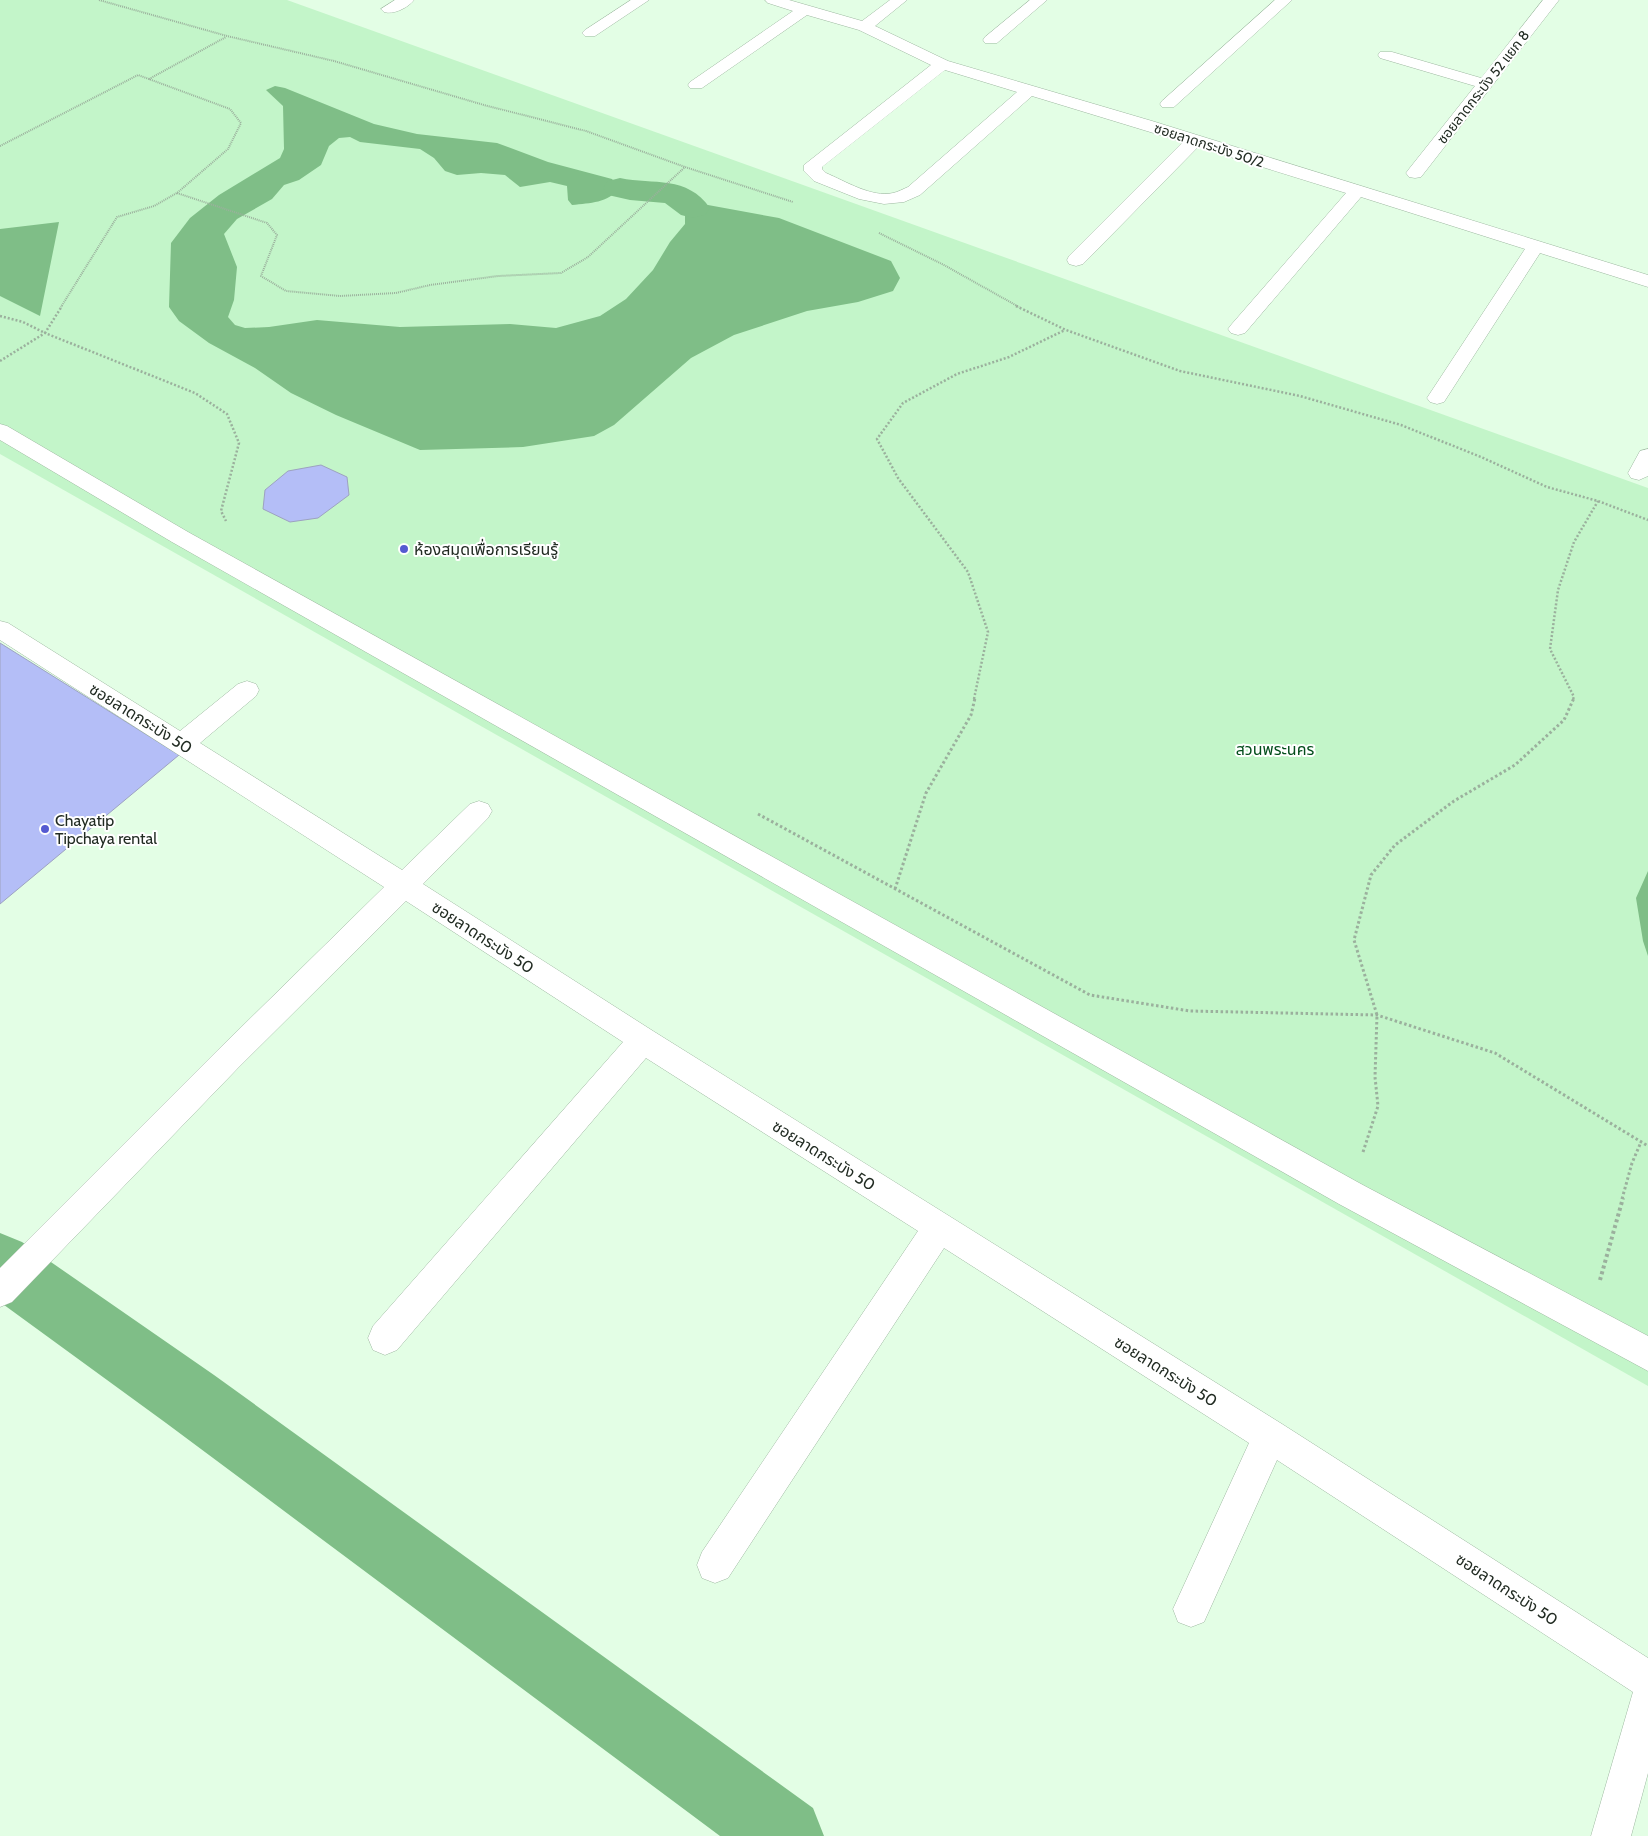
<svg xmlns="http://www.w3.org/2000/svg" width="1648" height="1836" font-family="Cabin,'Noto Sans Thai',sans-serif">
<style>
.green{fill:#c3f5c9}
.water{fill:#7fbe87}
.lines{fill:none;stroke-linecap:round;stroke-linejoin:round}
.canal{fill:#7fbe87;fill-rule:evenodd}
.building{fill:#b4bef7;stroke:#9da2c0}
.minor-casing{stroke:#9eb8a1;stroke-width:1}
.path-far3{stroke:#9bb09d;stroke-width:2;stroke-dasharray:1 1;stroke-linecap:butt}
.path-far2{stroke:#9bb09d;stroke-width:2.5;stroke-dasharray:2 2;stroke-linecap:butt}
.path-far1{stroke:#9bb09d;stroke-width:3;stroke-dasharray:2.5 2.5;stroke-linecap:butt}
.path{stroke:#9bb09d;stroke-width:4;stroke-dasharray:3 3;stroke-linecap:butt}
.minor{fill:#fff;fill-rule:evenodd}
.poi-dot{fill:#555ad1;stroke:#fff;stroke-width:2}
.labels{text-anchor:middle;stroke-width:4;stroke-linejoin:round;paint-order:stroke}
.far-street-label{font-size:14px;fill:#212b22;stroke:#fff}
.poi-label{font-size:16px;fill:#212b22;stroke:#fff;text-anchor:start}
.street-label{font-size:16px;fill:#212b22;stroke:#fff}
.park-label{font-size:16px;fill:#024d1b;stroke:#fff}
</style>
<rect width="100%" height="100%" fill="#e3fee5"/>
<path class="green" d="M0,0H287L1648,488V1386L0,454Z"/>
<path class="water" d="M275,86L285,88L374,124L417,134L497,143L548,162L612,179L620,188C607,203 591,203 572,205L568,200L567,186L550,182L520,187L505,175L481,173L457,175L445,171L434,158L420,149L360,142L350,137L339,138L329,146L321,165L299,180L284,185L272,199L237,219L224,234L237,267L234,300L228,317L235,325L245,328L269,327L317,320L400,327L510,324L556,328L600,316L626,299L653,270L670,242L685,224V215L693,208L708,205L779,218L891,261L900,278L893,291L858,302L807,311L734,335L691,358L614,425L594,436L523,447L420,450L336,415L291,393L255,368L209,343L179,321L169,307L171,243L190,218L219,195L280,158L284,149L283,106L266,90Z
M59,222L40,316L0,296V229Z
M1648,871V956L1643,941L1636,898Z"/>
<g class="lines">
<path class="canal" d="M620,178C654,185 687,175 710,208L705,215L693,218L681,215L665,203L630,200L608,195L603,188L608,181Z
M0,1233L22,1242L214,1375L813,1808L824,1836H720L166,1423L0,1302Z"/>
</g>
<path class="building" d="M321,465L347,477L349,495L318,518L290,522L263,509L265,490L288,471Z
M0,643L179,755L0,904Z"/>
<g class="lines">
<g class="minor-casing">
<path id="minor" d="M395,0H414C408,8 393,15 384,12L381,9Z
M631,0H649L595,36H585L582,33L585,30Z
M765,0H789L862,21L890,0H907L875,26L948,61L1152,121L1648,275V287L1540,253L1444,402L1437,404L1430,402L1427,398L1525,249L1361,197L1245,333L1238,335L1231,333L1228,329L1231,325L1346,193L1198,147L1083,264L1076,266L1069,264L1067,260L1069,256L1183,142L1032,96L920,195L904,202L884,204L859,199L814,181L804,171V165L931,65L859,30L807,15L702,88H690L688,85L690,82L793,11L768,3ZM945,70L1017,92L908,187C903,189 898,192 893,193C872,198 845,181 826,173L822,169V167Z
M1030,0H1047L997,43H985L983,40L985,37Z
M1275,0H1292L1174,107H1162L1160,104L1162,101Z
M1543,0H1559L1421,177L1415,178L1409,177L1406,173L1409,169L1475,86L1380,58L1378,55L1380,52H1392L1481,78Z
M0,424L7,426L188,532L1361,1184L1648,1336V1371L1339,1204L172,542L0,440Z
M1648,449V476L1639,480L1631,478L1628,473L1640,451Z
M0,621L8,623L180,731L238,684L247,681L256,684L259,690L256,696L200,743L402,870L470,804L479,801L488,804L492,811L488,818L423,884L653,1031L1282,1424L1648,1658V1773L1631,1836H1591L1633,1692L1277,1460L1204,1622L1191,1627L1178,1622L1173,1609L1249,1443L944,1248L728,1578L715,1583L702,1578L697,1565L702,1552L918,1231L646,1058L397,1350L385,1355L373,1350L368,1338L373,1326L623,1042L406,901L238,1068L12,1302L0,1307V1268L218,1050L384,887L0,640Z"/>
</g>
<path class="path-far3" d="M99,0L227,36L334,61L484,105L586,131L685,167L793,202
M149,79L226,37
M0,146L138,75L230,109L241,123L228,149L177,193L154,206L117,217L61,307
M177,193L267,223L277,235L261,276L286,291L340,296L396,293L430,285L498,276L561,273L588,257L685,167
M879,233L944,265L1019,307"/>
<path class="path-far2" d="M1016,306L1066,330L1180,371L1300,396L1401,425L1481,457L1547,487L1598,501L1648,520
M0,316L23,322L45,333L62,306
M0,361L45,333L195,393L227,414L239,443L221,511L226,521
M974,699L988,632L968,572L898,478L877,439L903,403L957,374L1009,357L1065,330
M1573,699L1574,697L1550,649L1558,590L1574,542L1598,501"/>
<path class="path-far1" d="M758,814L1090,995L1190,1011L1377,1015L1495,1053L1648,1146
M895,889L926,793L971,715L975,698
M1363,1152L1378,1106L1375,1077L1377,1015L1354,940L1371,875L1395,845L1454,801L1515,765L1564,720L1574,698
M1622,1199L1632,1163L1641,1142"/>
<path class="path" d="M1600,1280L1623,1198"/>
<use href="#minor" class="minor"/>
</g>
<g class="poi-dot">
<circle cx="404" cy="549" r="5"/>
<circle cx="45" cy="829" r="5"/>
</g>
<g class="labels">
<g class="far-street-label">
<text transform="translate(1483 87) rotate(-52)" y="5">ซอยลาดกระบัง 52 แยก 8</text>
<text transform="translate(1209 145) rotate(18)" y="5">ซอยลาดกระบัง 50/2</text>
</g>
<g class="poi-label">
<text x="414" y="555">ห้องสมุดเพื่อการเรียนรู้</text>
<text x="55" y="826">Chayatip<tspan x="55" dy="18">Tipchaya rental</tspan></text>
</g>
<g class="street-label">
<text transform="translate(141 718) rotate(32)" y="6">ซอยลาดกระบัง 50</text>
<text transform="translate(483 937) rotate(33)" y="6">ซอยลาดกระบัง 50</text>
<text transform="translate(824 1155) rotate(32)" y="6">ซอยลาดกระบัง 50</text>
<text transform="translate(1166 1371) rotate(32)" y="6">ซอยลาดกระบัง 50</text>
<text transform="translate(1507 1589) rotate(33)" y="6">ซอยลาดกระบัง 50</text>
</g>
<g class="park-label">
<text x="1275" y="755">สวนพระนคร</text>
</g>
</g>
</svg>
